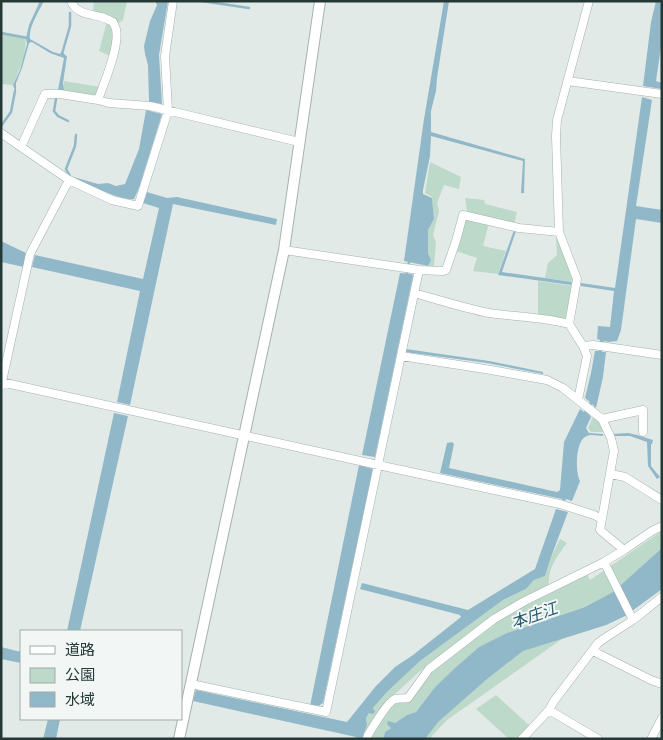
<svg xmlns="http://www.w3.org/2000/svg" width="663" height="740" font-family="Cabin,'Noto Sans JP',sans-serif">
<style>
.green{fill:#bdd9c9;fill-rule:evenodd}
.water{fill:#91b8c9}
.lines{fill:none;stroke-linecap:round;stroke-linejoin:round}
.stream{stroke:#91b8c9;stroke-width:2.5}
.minor-casing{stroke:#a5b1af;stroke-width:9}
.tertiary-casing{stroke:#a5b1af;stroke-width:12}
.minor{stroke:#fff;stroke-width:8}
.tertiary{stroke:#fff;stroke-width:10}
.labels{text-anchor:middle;stroke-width:4;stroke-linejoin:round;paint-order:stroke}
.water-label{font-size:16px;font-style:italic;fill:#26586e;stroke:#f2f7f5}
</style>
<rect width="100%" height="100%" fill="#e2eae8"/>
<path class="green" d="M94,1H127L123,20L117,24L93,12Z
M107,21L113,28V42L110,56L99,51Z
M1,32L25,36C28,52 19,70 13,85L1,84Z
M64,81L100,87L97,96L64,91Z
M430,162L461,177L459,189L444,185L437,203L439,211L433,235L436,242L434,266H428L431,260L428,253V230L434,219L432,197L425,193Z
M465,198L484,200L485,204L517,212L514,224L467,211Z
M466,217L489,223L483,246L506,251L498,274L473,271L477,258L456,251Z
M556,235L572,272L573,282L545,278L548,263L557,255Z
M538,281L573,286L565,320L538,316Z
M593,417L600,422L603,432H591L588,428Z
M662,531V548L613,592L585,607L529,625L479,647L456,667L435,687L416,712L407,715L395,723L392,727L385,732L383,739H362L367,725L366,718L373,708L387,692L420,661L503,600L526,589L534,580L545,576L551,557L560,539L567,543C557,556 547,569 549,587L585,570L590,580ZM447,651L408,701L396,702L394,695L419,672Z
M662,589L625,616L606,625L562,639L447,720L429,739H418L429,723L530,642Z
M496,695L530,726L517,739H509L476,709Z"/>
<path class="water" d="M40,1H44C39,11 28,28 30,39L53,52L60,54L62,51L65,55L67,56L63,83L64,90H58L64,58L50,53L32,42L29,43L22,68L16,83V94L13,85L20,70L27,44L26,38L29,25Z
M155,1H168L159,55L162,104L149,102L148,65L145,54L144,46L150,21L157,5Z
M444,1H449L437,78L436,91L431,111V132L525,159L524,193H521L523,161L431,136L430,156L423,190V194L432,198L434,219L428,230V253L431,260L428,266L404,261L424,119Z
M656,1H662V40L656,81L662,83V89L643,86L651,22Z
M642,97L652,100L636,206L662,210V223L636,219L621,330L617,341L609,342L604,341L603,344L600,343V340L597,339L598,326L610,327L614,291L581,286V283L615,288Z
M146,110L162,114L139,188L134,199C123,202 83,182 70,176L98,184L108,183L116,186L125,184L139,149Z
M147,192L167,198L177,197L277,219L276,225L173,204L130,405L117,402L140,291L32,267L35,255L143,279L159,208L143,203Z
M514,230L516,231L502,272L572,282L571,285L498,275Z
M1,241L26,253L24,267L1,262Z
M400,273L412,274L413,276L375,457L362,455Z
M406,349L489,361L543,372V374L487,363L405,352Z
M599,349L602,350V352H606L603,377L596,408L592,404L591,406L588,404L590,402L585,398L591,373L595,351H599Z
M580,409L584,412L585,410L591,417L586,428L589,433L603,434V436C599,436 591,434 587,436C575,440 575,472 580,481L572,501L566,499L565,501L562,500V499L440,473L447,443L452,442L454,444L449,468L557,492L560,490L564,442Z
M114,413L128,416L80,631H67Z
M628,433L637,435L653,440L652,444H651V466L660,477L657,479L648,466L647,442L630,436H613L612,434Z
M359,465L373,469L323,703L317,707L310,706Z
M556,509L568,512L551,557L545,576L534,580L526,589L503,600L420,661L387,692L373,708L375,712L372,714L369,713L366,718L367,725L362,739H357L356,737L193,701L196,690L347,722L376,686L395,667L413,655L461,617L460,615L360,589L362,583L468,610L535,569Z
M662,548V589L625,616L606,625L523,651L487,679L438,722L425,739H383L385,732L391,728L387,724L388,721L395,723L407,715L416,712L435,687L456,667L479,647L507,633L585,607L613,592Z
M1,647L21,652V663L1,659Z
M48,719H60L56,739H43Z"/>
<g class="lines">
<path class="stream" d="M202,1L249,8
M1,33L27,38
M62,54L70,26V13
M56,99L54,111L58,116L68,121
M1,126L11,112L15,91
M70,176L66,169L75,146L76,135
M407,273L409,262"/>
<g class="minor-casing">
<path id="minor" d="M568,81L662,94
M98,100L109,103L150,106L299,142
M1,133L21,147
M69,180L21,147L45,94H60L98,100C104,83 120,46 116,29C115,26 114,24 113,22C109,20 105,18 101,17C90,14 76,14 71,1
M419,270L443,271L446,270L456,241L463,215L519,228L559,232
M414,293C439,300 464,308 489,313C516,317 543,317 569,324
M583,346L593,345L662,355
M401,356L485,369L547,380L563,388L602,419L611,438L614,451L600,530L624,550
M1,382L378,465L560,504L594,515L602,519
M1,386L30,254L69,180L112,200L138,206L168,111L165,56L173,1
M578,400L587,356L583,346L569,324L577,279L559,232L556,136L557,120L589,1
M602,419L643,410V432
M611,474L625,477L662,500
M604,562L633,620
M593,651L651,680L662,684
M191,684L326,712L419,270L284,250
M549,710L598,739
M367,739L368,735C373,727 387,702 395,699C399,698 403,699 408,698L429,669L494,619L523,602L604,562L624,550L652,531L662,526
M522,739L549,710L554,701L598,643L605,638L633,620L662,597
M651,739L662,718"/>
</g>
<g class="tertiary-casing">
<path id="tertiary" d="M179,739L284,250L320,1"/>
</g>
<use href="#minor" class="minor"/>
<use href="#tertiary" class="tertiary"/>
</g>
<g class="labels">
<g class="water-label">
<text transform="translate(534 615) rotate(-19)" y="6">本庄江</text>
</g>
</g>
<rect width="663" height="740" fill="none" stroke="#243936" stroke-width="5"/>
<rect x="20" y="630" width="162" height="90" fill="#f2f7f5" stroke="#a0aba9"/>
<rect x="30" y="646" width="25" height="8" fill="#ffffff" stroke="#a0aba9"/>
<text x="65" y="655" font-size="15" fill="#243936">道路</text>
<rect x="30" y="668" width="25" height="15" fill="#bdd9c9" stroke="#a0aba9"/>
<text x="65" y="680" font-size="15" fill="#243936">公園</text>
<rect x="30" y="692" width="25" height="15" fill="#91b8c9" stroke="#a0aba9"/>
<text x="65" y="705" font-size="15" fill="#243936">水域</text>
</svg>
